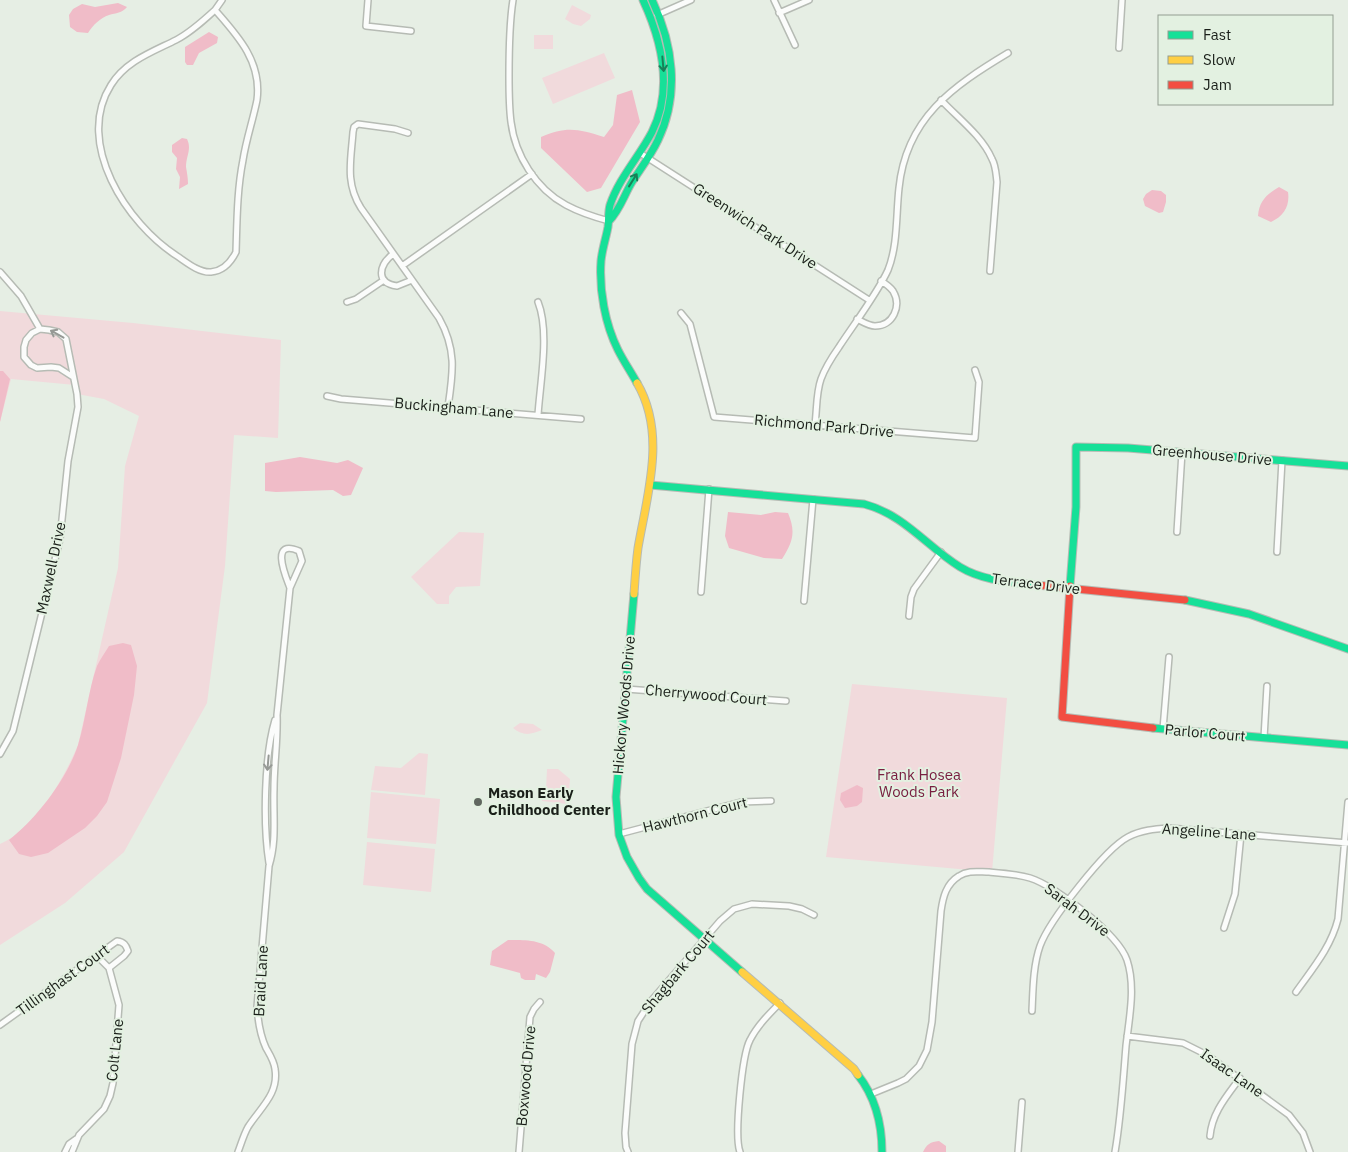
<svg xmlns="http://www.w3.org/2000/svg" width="1348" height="1152" font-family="'IBM Plex Sans',sans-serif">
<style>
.green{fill:#f1dadc}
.water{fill:#f0bcc8}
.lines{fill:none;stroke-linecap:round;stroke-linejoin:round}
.street-casing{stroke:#b6bbb4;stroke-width:8}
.fast-casing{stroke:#b6bbb4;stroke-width:9}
.slow-casing{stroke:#b6bbb4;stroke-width:9}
.jam-casing{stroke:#b6bbb4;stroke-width:9}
.street{stroke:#fbfcfb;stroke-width:5}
.fast{stroke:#16e098;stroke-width:7}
.slow{stroke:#ffcf43;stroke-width:7}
.jam{stroke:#f24e42;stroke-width:7}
.oneway{stroke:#188058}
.oneway2{stroke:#969995}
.poi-dot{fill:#616760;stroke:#e3f1e1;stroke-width:2}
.labels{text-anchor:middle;stroke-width:4;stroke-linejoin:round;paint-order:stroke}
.street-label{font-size:15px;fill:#1a1f19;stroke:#e3f1e1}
.park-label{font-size:15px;fill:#792041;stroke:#e3f1e1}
.poi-label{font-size:15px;font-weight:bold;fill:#1a1f19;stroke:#e3f1e1;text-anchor:start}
</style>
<rect width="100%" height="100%" fill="#e6eee4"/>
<path class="green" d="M572,5L591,15L590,19L581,26L573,24L565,19Z
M534,35H553V49H534Z
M604,53L615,78L553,104L542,78Z
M0,311L133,323L281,340L278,438L234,435L225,566L207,703L124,852L65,903L0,945V844C36,828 63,780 78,745L118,568L125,466L139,416L104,399L77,394L75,385L11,379L0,422Z
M459,532L484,533L480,586L456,587L449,596V604H437L411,577Z
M852,684L1007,698L992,872L826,857Z
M520,723L533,724L542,730C530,735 523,736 513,728Z
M419,753L428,754L425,795L371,790L375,766L401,768Z
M547,769H558L570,779L568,804L542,801L543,789H546Z
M371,792L440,799L436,844L367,838Z
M367,842L435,849L431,892L363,885Z"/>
<path class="water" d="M118,3L127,7C122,13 116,13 109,15C100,18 93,25 88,33L77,32L70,27L69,15L73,9L82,4L95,7Z
M209,32L218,37L217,43L199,53L193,65H187L185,62V47Z
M632,90L640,122L601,188L587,192L541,148V137C566,126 579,129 604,137L613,125L617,95Z
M182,138L187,139C192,149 186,156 186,167C187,173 188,178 188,184L179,189L180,177L176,169L177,158L172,152V145Z
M1279,187L1288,192C1290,206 1284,216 1271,222L1258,216C1259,201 1267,194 1279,187Z
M1152,190L1161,191L1166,195V202L1163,212L1159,213L1145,206L1143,199L1146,194Z
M0,371H3L10,379L0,422Z
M300,457L337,463L348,460L363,468L351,495L343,496L333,490L276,492L265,491V463Z
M728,512L761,515L775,512L788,513C796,532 793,542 782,559L764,558L729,548L725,536Z
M123,643L131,645L137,666L134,695L121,758L107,802L97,816L85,828L48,853L31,857L19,854L9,840C37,818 67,779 78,745C86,719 88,691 97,666C100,659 105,653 109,646Z
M857,785L863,788L862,802L857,806L845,808L840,800L841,793Z
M508,940C525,940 543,939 555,953L550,972L546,978L536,974L535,980H525L521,978L520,973L490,965L492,951Z
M939,1141L946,1146V1152H923C927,1144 930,1142 939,1141Z"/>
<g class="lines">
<g class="street-casing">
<path id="street" d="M368,0L366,26L411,31
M513,0C509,25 509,51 509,76C509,91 509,107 511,122C515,155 536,189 566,205C579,212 594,217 609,221
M774,0L795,45
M215,10C238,36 262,62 257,100C253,120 246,140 243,160C237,190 237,221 236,252C231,262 223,271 211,272C199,273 186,262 177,256C127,224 74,143 111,85C126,61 152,52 176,40C190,33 203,21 215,10Z
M215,10L222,0
M779,13L809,0
M657,15L691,0
M1119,48L1122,0
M941,100C958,118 982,136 992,159C996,166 996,175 997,182L990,271
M408,133L395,129L358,124L354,127L353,132C351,160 345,183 361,208L439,318C457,350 453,373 448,407
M640,153L869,300
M393,254C379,265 375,283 397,286L412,280
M402,266L532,174
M0,272L21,296L40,329
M347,302L356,299L384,280
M681,313L690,324L714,417L975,438L979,382L975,370
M857,319C863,322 869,326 875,326C893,326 902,306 893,291C890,287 886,284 881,281
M327,396L341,399L581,419
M538,415C540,383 550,332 538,302
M815,424C817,410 816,393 821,379C825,368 832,357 839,347C854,324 877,294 888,270C898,245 896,214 899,188C906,118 953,86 1008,53
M1177,532L1182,452
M1277,552L1282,460
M701,592L709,489
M804,601L813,499
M909,616L911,597L914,589L941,552
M626,689L786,701
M1163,729L1169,657
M1264,738L1267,686
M0,754L13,731L60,539L68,461L78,407L77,394L66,339L58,332L49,330L40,329L32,333L26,340L24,347V357L31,365L37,368L51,367L59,368L73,377
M619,834L741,802L771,801
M269,863C263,825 264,757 275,720
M1224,928L1235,894L1241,834
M1296,992C1313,968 1331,947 1338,919L1348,802
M1032,1011C1033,990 1033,966 1040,946C1049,921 1105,849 1128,837C1141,830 1155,829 1169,828L1348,843
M0,1025L117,941C124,942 126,945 128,951L124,956L109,968
M1127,1036L1183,1043L1207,1055L1289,1115L1303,1133L1310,1152
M871,1094L898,1083L906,1079L919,1066L927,1050L932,1022L941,911C943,897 946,884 959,876C968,870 978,872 989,872C1002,873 1017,874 1030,878C1056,886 1118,934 1127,960C1136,987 1129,1019 1126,1046C1123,1082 1121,1117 1115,1152
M1210,1136C1212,1113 1226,1097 1240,1078
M65,1152L69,1144L76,1139
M72,1152L79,1135L104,1109L110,1096L113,1083L119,1005L109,968L97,956
M238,1152C241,1144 244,1134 248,1127C260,1108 279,1094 275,1069C274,1061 270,1055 266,1048C260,1035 258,1021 257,1007L269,866C277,840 273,816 274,789C274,764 278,740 277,715L290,588L302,561L299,551C269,538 286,577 290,588
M519,1152L530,1017L534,1009L540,1002
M628,1152L626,1147L625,1133L632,1044L638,1021L651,1001L720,921L734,909L752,904L789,906L802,909L814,915
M740,1152C734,1136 742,1055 750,1040C757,1026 769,1014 780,1003
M1018,1152L1022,1102"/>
</g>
<g class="fast-casing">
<path id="fast" d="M609,221C620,210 624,195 632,182C641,168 651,155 658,140C680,94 673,44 652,0
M637,383C631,372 624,362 618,350C605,324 599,290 601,261C602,250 606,238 608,227C609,220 608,212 610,205C619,178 639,157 652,132C673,90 662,41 643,0
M650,485L864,504C905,515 926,546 960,567C983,581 1011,582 1037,585
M1070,586L1076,507V447L1128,448L1348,466
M634,594L616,797L619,835L627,857L639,878L647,889L742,972
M1185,600L1249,614L1348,649
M1153,728L1348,745
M858,1075C876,1098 882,1124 882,1152"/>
</g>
<g class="slow-casing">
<path id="slow" d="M634,594C635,579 636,563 638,548C647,495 667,434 637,383
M742,972L854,1069L858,1075"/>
</g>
<g class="jam-casing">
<path id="jam" d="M1037,585L1185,600
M1070,586L1062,717L1153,728"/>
</g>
<use href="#street" class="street"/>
<use href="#fast" class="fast"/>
<use href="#slow" class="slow"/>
<use href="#jam" class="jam"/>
</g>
<defs><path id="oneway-shaft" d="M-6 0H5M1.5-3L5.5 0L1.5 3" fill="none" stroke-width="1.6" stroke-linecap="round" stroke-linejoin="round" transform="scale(1.25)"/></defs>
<g class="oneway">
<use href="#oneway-shaft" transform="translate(663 64) rotate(85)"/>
<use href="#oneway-shaft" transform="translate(633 180) rotate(-58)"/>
</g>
<g class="oneway2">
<use href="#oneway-shaft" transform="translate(57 334) rotate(-151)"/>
<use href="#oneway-shaft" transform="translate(268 763) rotate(95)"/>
</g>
<circle class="poi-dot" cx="478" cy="802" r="5"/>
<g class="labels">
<g class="street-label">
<text transform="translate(755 226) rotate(33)" y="5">Greenwich Park Drive</text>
<text transform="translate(454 408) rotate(5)" y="5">Buckingham Lane</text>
<text transform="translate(824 426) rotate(5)" y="5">Richmond Park Drive</text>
<text transform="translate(1212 455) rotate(5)" y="5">Greenhouse Drive</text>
<text transform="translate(51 568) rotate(-78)" y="5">Maxwell Drive</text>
<text transform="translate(1036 584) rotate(7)" y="5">Terrace Drive</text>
<text transform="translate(706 695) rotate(5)" y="5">Cherrywood Court</text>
<text transform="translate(624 705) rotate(-85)" y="5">Hickory Woods Drive</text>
<text transform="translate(1205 733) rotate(5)" y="5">Parlor Court</text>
<text transform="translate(695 815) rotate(-14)" y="5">Hawthorn Court</text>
<text transform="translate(1209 832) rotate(4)" y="5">Angeline Lane</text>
<text transform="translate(1077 910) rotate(37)" y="5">Sarah Drive</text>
<text transform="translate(678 972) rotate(-50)" y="5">Shagbark Court</text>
<text transform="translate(63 980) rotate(-36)" y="5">Tillinghast Court</text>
<text transform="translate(261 981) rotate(-87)" y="5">Braid Lane</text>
<text transform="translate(115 1050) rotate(-84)" y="5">Colt Lane</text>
<text transform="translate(1232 1073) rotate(35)" y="5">Isaac Lane</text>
<text transform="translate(526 1076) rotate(-85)" y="5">Boxwood Drive</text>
</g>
<g class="park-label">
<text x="919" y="780">Frank Hosea<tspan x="919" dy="17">Woods Park</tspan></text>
</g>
<g class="poi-label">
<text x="488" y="798">Mason Early<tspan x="488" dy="17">Childhood Center</tspan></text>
</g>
</g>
<rect x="1158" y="15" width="175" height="90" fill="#e3f1e1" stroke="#939d91"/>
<rect x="1168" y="31" width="25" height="8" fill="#16e098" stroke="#939d91"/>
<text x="1203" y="40" font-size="15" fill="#1a1f19">Fast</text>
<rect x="1168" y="56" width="25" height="8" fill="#ffcf43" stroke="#939d91"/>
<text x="1203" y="65" font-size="15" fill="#1a1f19">Slow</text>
<rect x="1168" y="81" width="25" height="8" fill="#f24e42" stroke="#939d91"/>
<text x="1203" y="90" font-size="15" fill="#1a1f19">Jam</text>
</svg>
